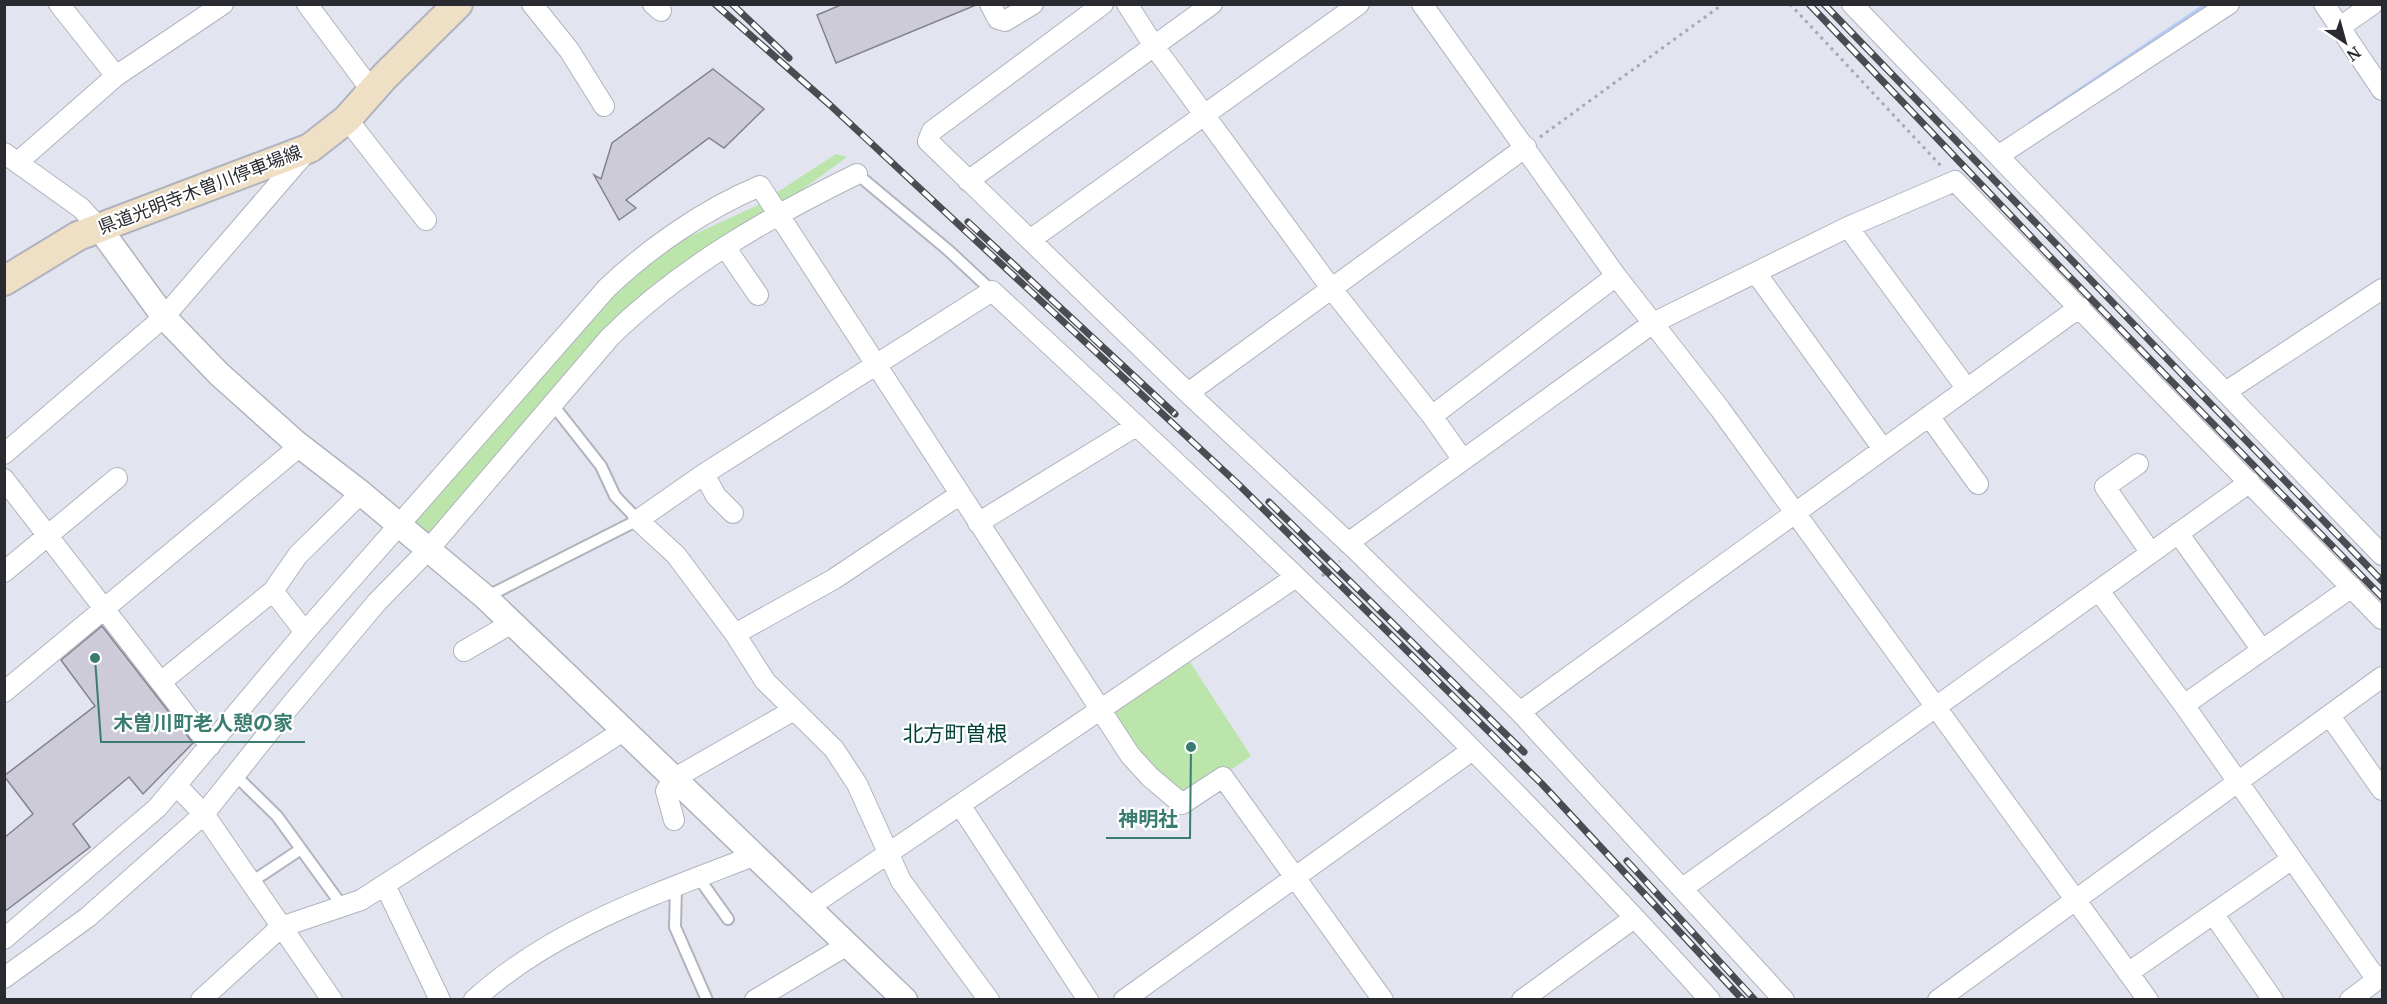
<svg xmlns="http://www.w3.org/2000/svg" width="2387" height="1004" font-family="'Noto Serif','Noto Sans JP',serif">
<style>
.green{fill:#bbe5ab}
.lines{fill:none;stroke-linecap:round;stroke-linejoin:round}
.stream{stroke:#b5caf5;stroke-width:5}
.building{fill:#cccbd7;stroke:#83838e;stroke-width:1.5}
.service-casing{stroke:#b0b3be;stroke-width:14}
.minor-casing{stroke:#b0b3be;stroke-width:22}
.tertiary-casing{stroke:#b0b3be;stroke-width:27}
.secondary-casing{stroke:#b0b3be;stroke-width:32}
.path{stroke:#a7a9b2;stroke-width:3;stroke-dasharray:3 4.5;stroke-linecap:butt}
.service{stroke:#fff;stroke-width:10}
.minor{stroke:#fff;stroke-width:20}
.tertiary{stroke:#fff;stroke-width:24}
.secondary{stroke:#eedfc5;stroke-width:28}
.rail-casing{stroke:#4a4c52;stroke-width:7}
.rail{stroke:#fff;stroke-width:4.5;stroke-dasharray:14;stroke-linecap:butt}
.labels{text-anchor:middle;stroke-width:4.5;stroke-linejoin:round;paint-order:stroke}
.street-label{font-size:18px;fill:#2a2b30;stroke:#fff}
.quarter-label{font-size:21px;fill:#044239;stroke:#fff}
.leader{fill:none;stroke:#3a7d70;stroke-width:2}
.callout-dot{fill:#3a7d70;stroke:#fff;stroke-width:2}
.callout-label{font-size:20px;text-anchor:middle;font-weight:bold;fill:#3a7d70;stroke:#fff;stroke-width:4.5;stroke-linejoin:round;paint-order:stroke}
</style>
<rect width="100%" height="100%" fill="#e2e5f0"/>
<path class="green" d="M836,154L847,157L640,308L429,549L400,524L636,261L756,206Z
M1190,662L1251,756L1182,804L1104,718Z"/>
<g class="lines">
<path class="stream" d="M2030,124L2208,4"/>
</g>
<path class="building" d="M843,4H976V5L836,63L817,15Z
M713,69L764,109L724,148L709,138L626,200L636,208L619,220L594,175L601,179L612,143Z
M102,626L193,743L143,794L129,777L73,824L90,847L4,912V838L33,814L4,776L95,706L61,660Z"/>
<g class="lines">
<g class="service-casing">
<path id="service" d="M857,174L948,250L992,291
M486,597L638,520L615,496L601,466L553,405
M235,775L277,816L343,907
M698,877L728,919
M250,883L301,849
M676,886L675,927L707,1000"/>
</g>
<g class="minor-casing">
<path id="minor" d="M59,4L116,76
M307,4L372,91
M532,4L569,50L604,106
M653,4L661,11
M990,4L998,19L1005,21L1033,4
M1103,4L932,131L928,141L1188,393L1355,549L1520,712L1784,1000
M1127,4L1154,46L1331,288L1432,416L1463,460
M1422,4L1616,276L1720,409L2148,1000
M1852,4L2382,555
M2324,4L2382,90
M2340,27L2373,4
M347,119L426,220
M4,153L81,208L100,229
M1998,156L2229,4
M18,162L116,76L223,4
M968,181L1212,4
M1848,227L1967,389
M1030,240L1359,4
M725,247L758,295
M1756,273L1883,449
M2227,391L2382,289
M1188,393L1526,147
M1432,416L1616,276
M1929,416L1978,484
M4,454L164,317L307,151
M2138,464L2105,487L2151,553
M704,474L716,496L733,513
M4,479L210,746
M978,523L1136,426
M2178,533L2262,650
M1348,543L1653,323L1848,227L1955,181L2382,619
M4,572L117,478
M273,591L298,555L361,493
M2099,591L2184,705L2377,980
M735,634L834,579L959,495
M464,651L512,623
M161,682L273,591L305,632
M4,692L300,446
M2184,705L2352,587
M1520,712L2080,307
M2330,716L2382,790
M177,786L204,814L332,1000
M960,805L1088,1000
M674,820L666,791L673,779L794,710
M385,885L440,1000
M1683,888L2250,482
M809,907L1296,577
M2214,915L2273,1000
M4,939L157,808L305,632L607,288C650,247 705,209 760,186L1130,755L1150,777L1182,804L1223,777L1383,1000
M2128,973L2292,859
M4,978L88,917L204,814L285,712L377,602L429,549L610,337C680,268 769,217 857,174
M201,1000L281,927L361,900L623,731
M474,1000C553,928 656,894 753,856
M755,1000L849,944
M989,1000L901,881L857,784L834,749L765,681L735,634L676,555L638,520L704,474L992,291C1238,519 1485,750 1710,1000
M1124,1000L1471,751
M1522,1000L1634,918
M1938,1000L2382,677
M2350,1000L2382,976"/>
</g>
<g class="tertiary-casing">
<path id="tertiary" d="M100,229L164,317L219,374L295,442L361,493L485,597L905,1000"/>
</g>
<g class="secondary-casing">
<path id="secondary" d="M4,281L78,236L310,148L347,119L385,76L458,4"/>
</g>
<path class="path" d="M1790,4L1941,166
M1540,137L1723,4
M1322,576L1340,561"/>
<use href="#service" class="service"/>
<use href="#minor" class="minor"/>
<use href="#tertiary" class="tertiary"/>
<use href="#secondary" class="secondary"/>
<g class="rail-casing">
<path id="rail" d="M715,4L830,105L1238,484L1542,784L1743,1000
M732,4L789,58
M1809,4L2058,265L2382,597
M1824,4L2382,581
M968,222L1175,414
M1269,502L1524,752
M1627,861L1755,1000"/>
</g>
<use href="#rail" class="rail"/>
</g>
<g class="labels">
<g class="street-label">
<text transform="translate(200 190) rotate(-21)" y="6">県道光明寺木曽川停車場線</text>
</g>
<g class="quarter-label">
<text x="955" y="741">北方町曽根</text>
</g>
</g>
<path class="leader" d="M95 658L101 742H305M1191 747L1190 838H1106"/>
<g class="callout-dot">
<circle cx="95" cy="658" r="6"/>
<circle cx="1191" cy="747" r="6"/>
</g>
<g class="callout-label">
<text x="203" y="730">木曽川町老人憩の家</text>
<text x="1148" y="826">神明社</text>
</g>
<rect width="2387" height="1004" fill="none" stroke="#2a2b30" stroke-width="12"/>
<g transform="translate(2345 42) rotate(144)" stroke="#ffffff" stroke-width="4.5" paint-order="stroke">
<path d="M0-4.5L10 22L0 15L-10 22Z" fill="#2a2b30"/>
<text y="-9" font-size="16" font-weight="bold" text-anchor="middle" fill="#2a2b30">N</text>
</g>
</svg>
